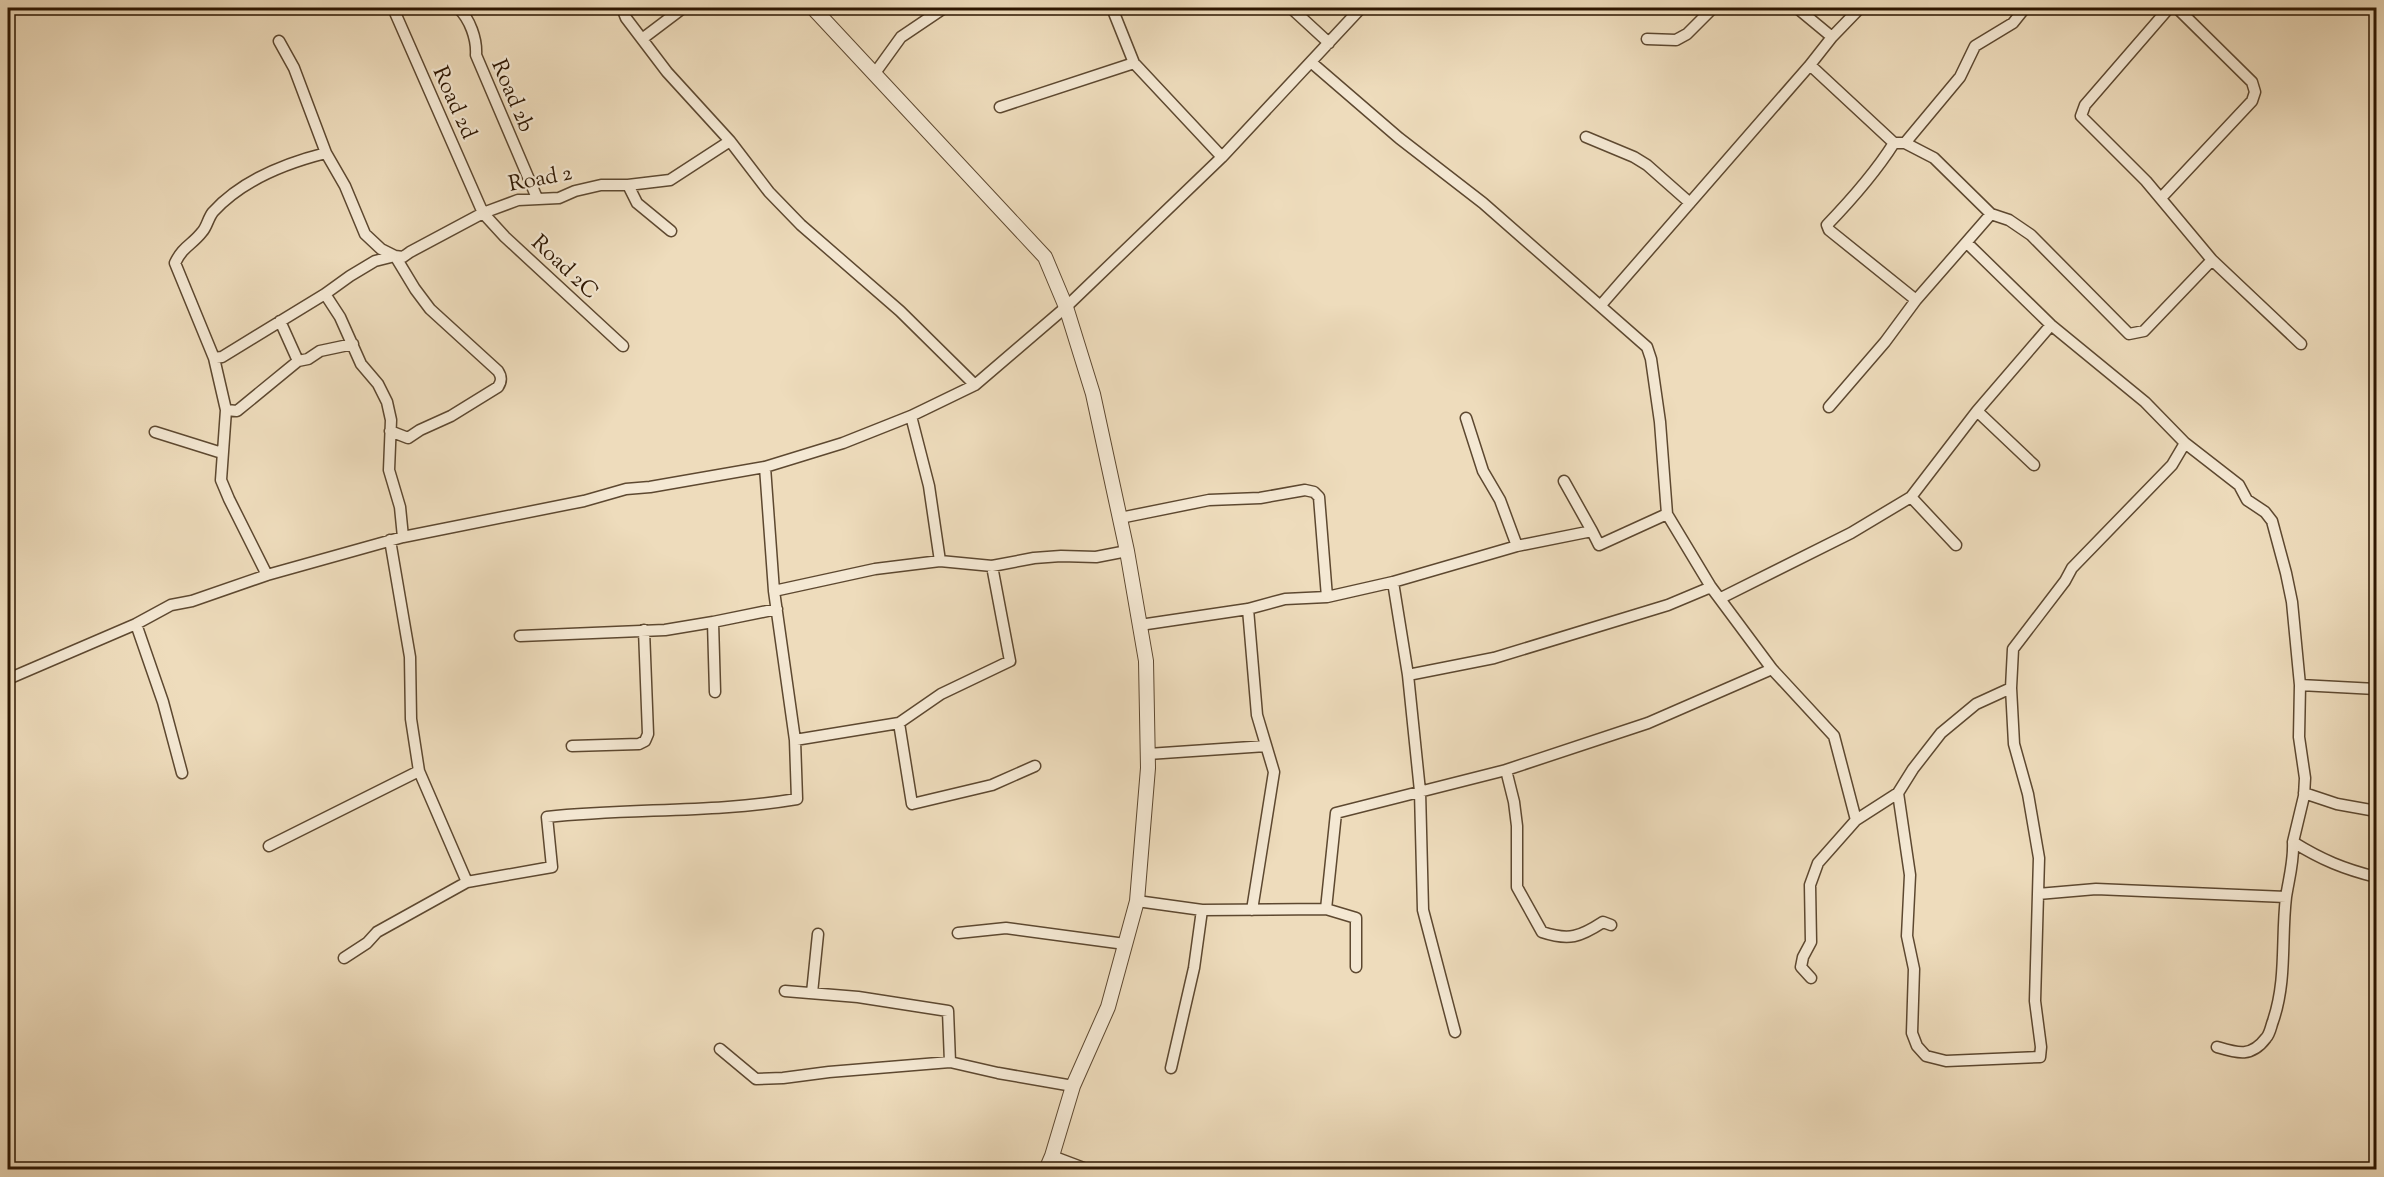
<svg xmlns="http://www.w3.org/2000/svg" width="2384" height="1177" font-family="'Sorts Mill Goudy',serif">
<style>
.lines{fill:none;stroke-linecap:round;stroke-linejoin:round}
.minor-casing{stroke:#5d4830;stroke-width:13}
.tertiary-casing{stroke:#5d4830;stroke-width:16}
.minor{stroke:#f4e8d3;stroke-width:10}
.tertiary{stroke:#f4e8d3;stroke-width:14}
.labels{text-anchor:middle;stroke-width:4.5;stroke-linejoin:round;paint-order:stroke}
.street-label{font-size:22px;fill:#2d1601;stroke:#f4e8d3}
</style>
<rect width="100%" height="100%" fill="#eedcbc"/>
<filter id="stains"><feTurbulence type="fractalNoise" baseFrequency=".00333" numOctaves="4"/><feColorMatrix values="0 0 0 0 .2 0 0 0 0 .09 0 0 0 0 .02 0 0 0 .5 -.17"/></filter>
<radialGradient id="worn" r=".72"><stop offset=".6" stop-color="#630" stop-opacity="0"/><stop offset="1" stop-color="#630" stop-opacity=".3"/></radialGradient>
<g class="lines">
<g class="minor-casing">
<path id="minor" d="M393,8L483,213L505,237L623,346
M458,8C470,19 477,39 476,55L537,198
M622,8L626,18L667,72L730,141L769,192L801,225L900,311L975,385
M1112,8L1134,63L1222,157
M1291,8L1329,43
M1797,8L1832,37
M2169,8L2085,105L2081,116L2146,181L2212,260L2301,344
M642,39L683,8
M1647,39L1676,40L1687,34L1713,8
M1312,63L1399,138L1483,203L1647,347L1651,359L1660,422L1667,514L1711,587L1772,669L1834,736L1856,820L1898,793L1913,769L1941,733L1976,704L2011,688
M1810,65L1894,143H1905L1934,158L1991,214L2009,220L2031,235L2129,334L2144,331L2212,260
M875,73L901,37L944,8
M1000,107L1134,63
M1586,137L1634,157L1647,165L1690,203
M1894,143C1875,173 1852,199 1827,225L1829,230L1916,300
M1905,143L1960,77L1975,46L2013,23L2025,8
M326,153L345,186L365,234L381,249L395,256L415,289L430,309L498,371C502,377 502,381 498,387L451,416L420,430L408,438L390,431
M628,185L637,203L671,231
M2161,198L2252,101L2255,92L2252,82L2177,8
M325,294L340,317L361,364L378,384L387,402L391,420L389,470L400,507L403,537
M1601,305L1810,65L1832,37L1860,8
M280,321L298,361
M214,358L222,357L325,294L350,276L375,261L395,256L403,257L410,252L483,213L518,200L559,198L575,191L601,185H628L670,180L730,141
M1829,407L1885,342L1916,300L1991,214
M226,410L214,358L175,263C183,246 192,245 202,232C207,227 208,218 213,212C242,180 286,163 326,153L294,68L279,41
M1977,411L2034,465
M911,416L929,486L940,561
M155,432L222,453
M2185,443L2239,485L2247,500L2265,512L2272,521L2286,573L2292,602L2300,685L2299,737L2305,778L2304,796L2293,842C2322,860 2344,869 2376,877
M1911,497L1956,545
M1120,518L1209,500L1260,498L1305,490L1314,492L1319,497L1327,597
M1592,531L1599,545L1667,514
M390,540L410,657L411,719L419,771L467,882
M1517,546L1592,531L1564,481
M267,575L229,499L221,480L226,410L237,411L298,361L308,359L320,351L353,344
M1393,582L1517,546L1500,500L1483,471L1466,418
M774,591L875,569L940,561L992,566L1034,558L1061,556L1096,557L1127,551
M1721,598L1851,533L1911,497L1977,411L2051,325
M1248,609L1257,715L1274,772L1252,910
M136,624L163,702L182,773
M1140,625L1248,609L1285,599L1327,597L1393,582L1408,675L1420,791L1423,910L1455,1032
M520,636L665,630L713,622
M1408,675L1494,658L1668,605L1711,587
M8,679L136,624L171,605L192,601L267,575L403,537L584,501L626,489L650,487L765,467L843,443L911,416L975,385L1066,307L1222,157L1361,8
M2300,685L2376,689
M715,692L713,622L777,609
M899,723L912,804L992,785L1035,766
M795,740L899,723L941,694L1010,661L992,566
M572,746L639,744L645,741L648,734L644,630
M1148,754L1266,746
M1506,770L1648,723L1772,669
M1898,793L1910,875L1907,936L1914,969L1912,1033L1917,1046L1926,1056L1946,1061L2040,1057L2041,1047L2035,1001L2039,858L2028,794L2014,744L2011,688L2013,649L2065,581L2072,568L2172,465L2185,443L2145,402L2051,325L1967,243
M2304,793L2337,804L2376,811
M269,846L419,771
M2038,894L2096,889L2286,897
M1137,901L1202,910L1194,968L1171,1068
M1202,910L1326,909
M958,933L1006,928L1125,944
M344,958L367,943L377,932L467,882L552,867L547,817C630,808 714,813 797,799L795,740L774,591L765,467
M1356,967V918L1326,909L1336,813L1506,770L1514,802L1517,826V887L1542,932C1569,941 1580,937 1603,922L1611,925
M1811,978L1801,967L1803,957L1811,942L1810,885L1818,863L1856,820
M785,991L858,997L948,1011L950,1062L998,1073L1073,1086
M812,993L818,934
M2217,1047C2237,1053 2251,1058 2266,1038C2270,1034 2271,1026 2273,1021C2287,980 2281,939 2286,897C2289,878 2294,861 2293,842
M720,1049L756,1079L783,1078L829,1072L950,1062
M1052,1156L1089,1170"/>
</g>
<g class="tertiary-casing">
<path id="tertiary" d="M813,8L1045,257L1066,307L1093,394L1127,551L1146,661L1148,768L1137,901L1108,1007L1073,1086L1052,1156L1046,1170"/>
</g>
<use href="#minor" class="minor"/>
<use href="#tertiary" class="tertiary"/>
</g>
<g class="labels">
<g class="street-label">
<text transform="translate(514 95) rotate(67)" y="8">Road 2b</text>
<text transform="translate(456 102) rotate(66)" y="8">Road 2d</text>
<text transform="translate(540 177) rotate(-11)" y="8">Road 2</text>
<text transform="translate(566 266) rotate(43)" y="8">Road 2C</text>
</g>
</g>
<rect width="2384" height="1177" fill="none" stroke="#eedcbc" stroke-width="30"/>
<rect x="9" y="9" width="2366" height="1159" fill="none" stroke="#2d1601" stroke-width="3"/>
<rect x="15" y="15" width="2354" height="1147" fill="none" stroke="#2d1601" stroke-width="1.5"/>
<rect width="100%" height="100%" filter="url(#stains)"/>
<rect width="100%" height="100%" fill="url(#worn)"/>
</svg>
